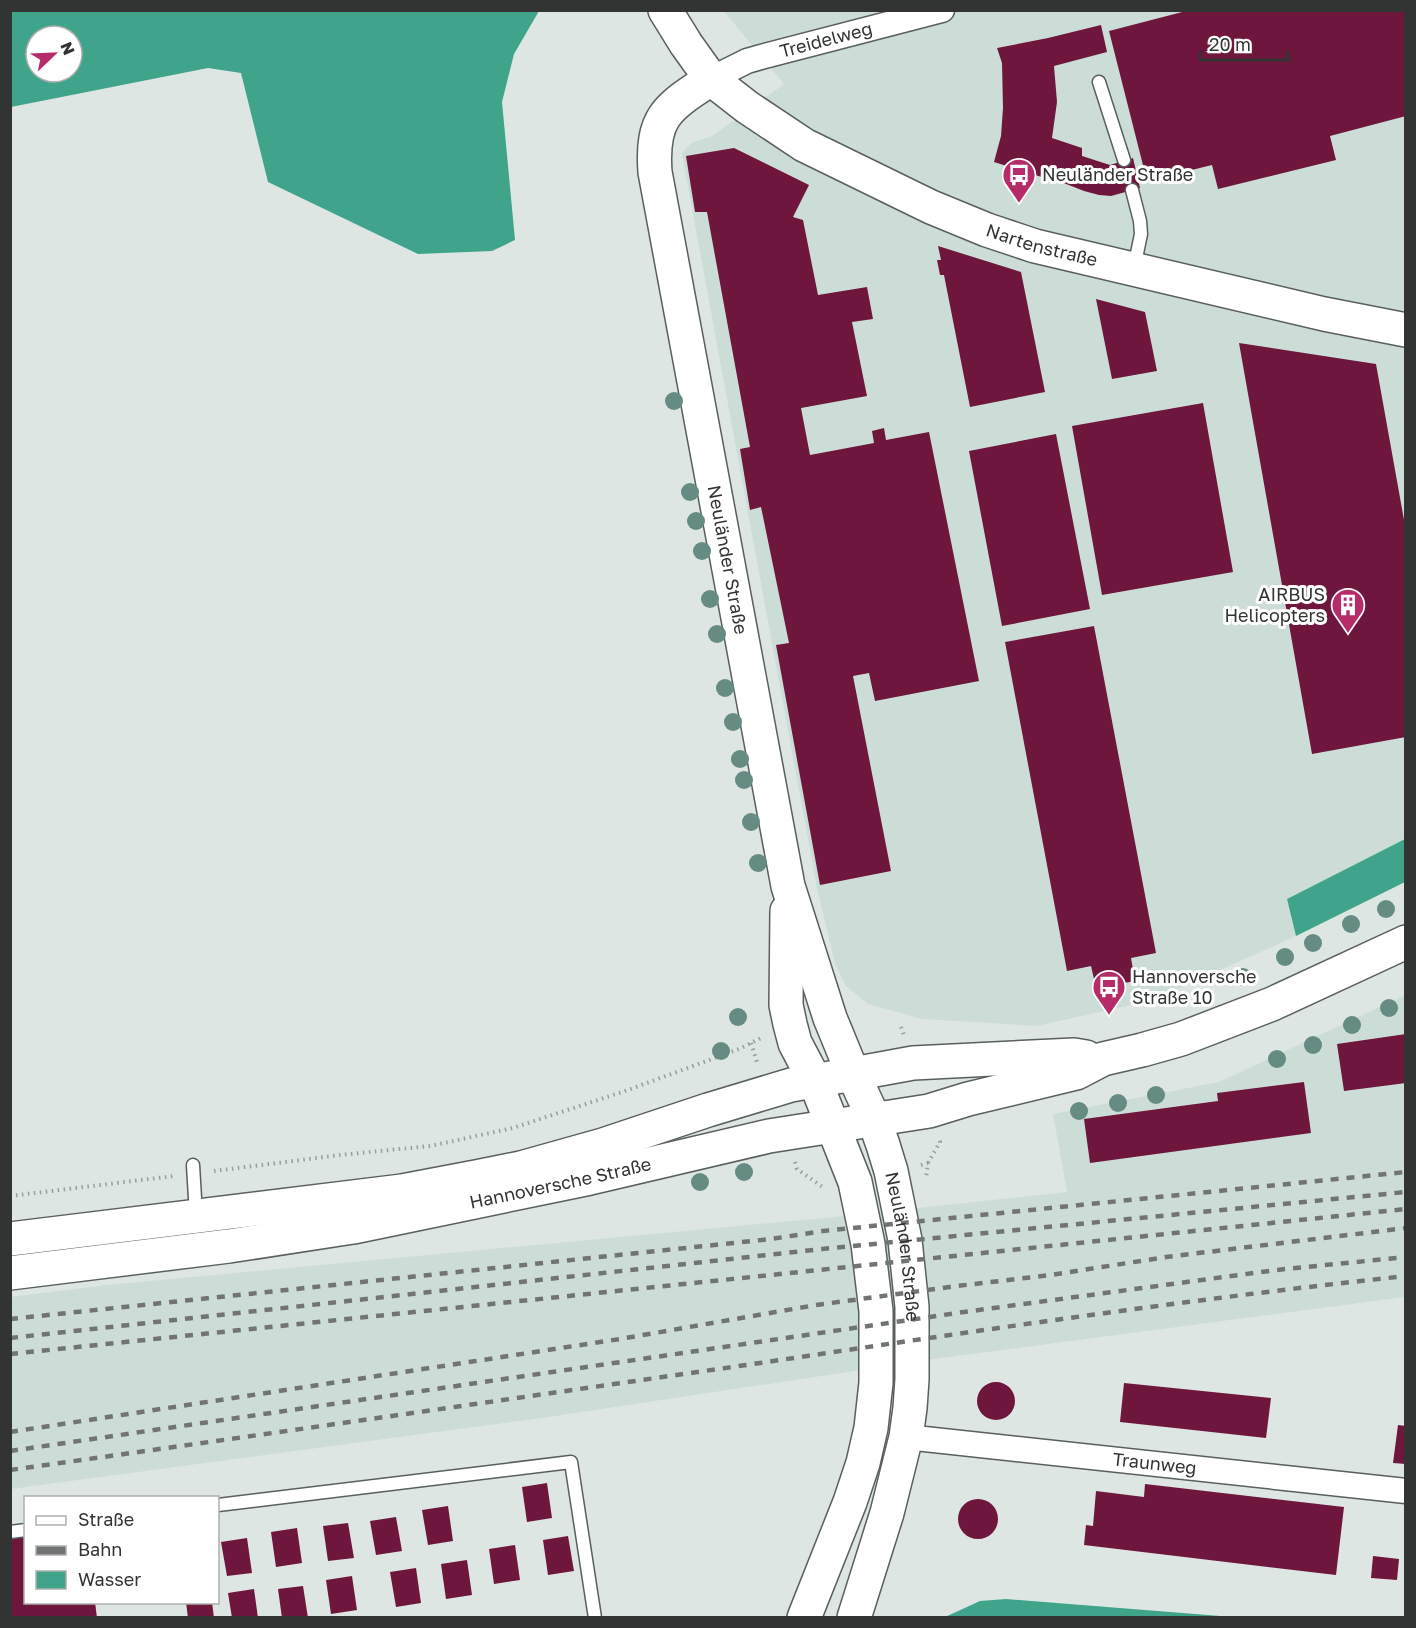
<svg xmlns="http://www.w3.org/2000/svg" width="1416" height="1628" font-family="'Golos Text',sans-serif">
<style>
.built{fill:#ccddd7}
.water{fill:#40a48b;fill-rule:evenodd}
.building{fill:#6e163c}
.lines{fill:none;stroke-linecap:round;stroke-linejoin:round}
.lane-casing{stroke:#585f5d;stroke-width:15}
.street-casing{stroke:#585f5d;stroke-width:27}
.secondary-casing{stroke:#585f5d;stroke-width:36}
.path{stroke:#979e9b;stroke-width:4;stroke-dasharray:1.5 4.5;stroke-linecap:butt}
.lane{stroke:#fff;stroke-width:12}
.street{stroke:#fff;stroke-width:24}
.secondary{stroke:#fff;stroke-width:33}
.rail{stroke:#707574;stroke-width:4.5;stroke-dasharray:8 8;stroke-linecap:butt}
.tree{fill:#658b83}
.labels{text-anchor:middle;stroke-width:6;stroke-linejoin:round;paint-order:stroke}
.street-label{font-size:18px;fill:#313433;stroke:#fff}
.poi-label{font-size:18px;fill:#313433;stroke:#fff;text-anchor:start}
</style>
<rect width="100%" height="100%" fill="#dde6e3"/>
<path class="built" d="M724,11H1405V839L1287,899L1296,936L1153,1000L1037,1026L922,1019L868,1004L846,986L835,964L817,888L682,154L691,143L712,136L784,84Z
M1405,995V1297L941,1358L542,1418L11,1489L10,1297L107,1285L824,1218L1067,1192L1053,1114L1219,1082Z"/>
<path class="water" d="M11,10L539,11L514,54L502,102L515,240L492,251L418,254L268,182L241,73L208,68L11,107ZM36,36H72V72H36Z
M1405,839V882L1296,936L1287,899Z
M1006,1599L1233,1617H945L980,1601Z"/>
<path class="building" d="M1190,10H1406V116L1330,136L1336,160L1218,189L1212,165L1147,181L1109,31Z
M1101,25L1107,52L1054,66L1057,102L1052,138L1082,148V156L1110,165L1133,158L1140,188L1111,196L1099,195L1084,191L1046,176L1045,178L994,162L1001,136L1003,108L1002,63L997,48L1048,38Z
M734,148L809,185L793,217L803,220L818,295L867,287L873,319L852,322L867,396L801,408L810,455L874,443L872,431L884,428L886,440L929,432L979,681L875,701L869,673L853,676L891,871L820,885L776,645L789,643L761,507L750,510L740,449L750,447L707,212H695L686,156Z
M938,246L1021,272L1045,392L970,407L944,275H940L937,260H941Z
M1096,299L1145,312L1157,371L1112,379Z
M1239,343L1376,364L1406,531V737L1312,754Z
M1203,403L1233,572L1102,595L1072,426Z
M1056,434L1090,609L1002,626L969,451Z
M1094,626L1156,953L1131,958L1135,981L1096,988L1091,966L1067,971L1005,642Z
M1406,1034V1083L1344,1091L1337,1044Z
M1304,1082L1311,1133L1090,1163L1084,1119L1218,1101L1217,1093Z
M977 1401a19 19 0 1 1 38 0a19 19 0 1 1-38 0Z
M1124,1383L1271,1398L1266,1438L1120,1422Z
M1398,1425L1406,1426V1464L1393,1463Z
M547,1483L552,1518L527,1522L522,1487Z
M1145,1484L1344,1507L1336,1575L1084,1545L1086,1525L1093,1526L1096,1491L1144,1497Z
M958 1519a20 20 0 1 1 40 0a20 20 0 1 1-40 0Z
M448,1506L453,1541L428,1545L422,1510Z
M396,1517L402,1551L376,1555L370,1521Z
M348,1523L354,1558L328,1561L323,1526Z
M297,1528L302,1563L276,1567L271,1532Z
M568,1536L574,1571L548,1575L543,1540Z
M26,1537V1602H95L97,1618H10V1539Z
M247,1538L252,1573L227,1576L221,1542Z
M515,1545L520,1580L494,1584L489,1549Z
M1373,1556L1399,1559L1397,1580L1371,1578Z
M467,1560L472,1595L446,1599L441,1564Z
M416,1568L421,1603L396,1607L390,1572Z
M352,1576L357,1610L331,1614L326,1580Z
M303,1586L308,1618H282L278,1589Z
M254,1589L258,1618H232L228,1593Z
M186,1602H212L214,1618H188Z"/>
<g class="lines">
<g class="lane-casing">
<path id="lane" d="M1099,82L1124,160
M1132,190L1140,221L1141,234L1134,268
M193,1165L196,1215
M218,1505L571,1462L595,1618
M10,1532L26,1530"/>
</g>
<g class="street-casing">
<g id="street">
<path id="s1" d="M711,79L747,61L761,57L942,10"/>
<path id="s2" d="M906,1437L1406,1491"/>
</g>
</g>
<g class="secondary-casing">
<g id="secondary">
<path id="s3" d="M665,10L686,44L711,79L747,107L804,145L931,207L987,230L1035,246L1324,314L1406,330"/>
<path id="s4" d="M711,79C668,107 651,116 655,172L788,886L830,1018L853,1074L874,1119L883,1145L891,1171L905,1240L912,1307V1379L910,1408L906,1437L887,1513L854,1618"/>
<path d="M787,911L786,1005L790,1024L795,1043L815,1081L855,1182L868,1244L876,1311V1383L871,1428L863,1463L850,1502L804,1618"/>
<path d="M10,1239L402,1191L476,1177L521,1168L603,1145L708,1110L791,1085L853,1074L913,1063L1074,1055L1086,1057"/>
<path id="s5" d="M10,1273L229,1246L353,1227L590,1178L769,1136L929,1111L968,1099L1076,1073L1103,1059L1142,1050L1181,1039L1272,1004L1406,942"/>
</g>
</g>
<path class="path" d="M901,1027L904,1035
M751,1043L757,1062
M795,1162L797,1169L824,1188
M928,1163L940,1142L939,1140
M921,1165L928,1163L926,1178
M214,1171L340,1155L430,1146L513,1128L628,1090L739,1049L763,1037
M10,1196L174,1176"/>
<use href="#lane" class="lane"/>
<use href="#street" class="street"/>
<use href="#secondary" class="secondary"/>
<path class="rail" d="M10,1319L771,1239L823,1231L1406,1172
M10,1338L822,1249L1406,1192
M10,1354L1406,1209
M10,1432L620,1339L816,1305L957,1286L1051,1275L1166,1257L1406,1228
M10,1451L964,1312L1276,1270L1406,1257
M10,1470C261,1435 510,1399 760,1363C975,1331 1190,1299 1406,1276"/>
</g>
<g class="tree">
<circle cx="674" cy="401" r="9"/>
<circle cx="690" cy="492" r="9"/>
<circle cx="696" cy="521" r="9"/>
<circle cx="702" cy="551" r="9"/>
<circle cx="710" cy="599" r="9"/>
<circle cx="717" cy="634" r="9"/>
<circle cx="725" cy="688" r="9"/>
<circle cx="733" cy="722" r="9"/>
<circle cx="740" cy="759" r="9"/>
<circle cx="744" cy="780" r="9"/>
<circle cx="751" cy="822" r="9"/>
<circle cx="758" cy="863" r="9"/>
<circle cx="1386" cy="909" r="9"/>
<circle cx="1351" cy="924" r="9"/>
<circle cx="1313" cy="943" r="9"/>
<circle cx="1285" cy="957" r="9"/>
<circle cx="1243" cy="977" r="9"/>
<circle cx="1389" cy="1008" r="9"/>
<circle cx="738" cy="1017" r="9"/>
<circle cx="1352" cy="1025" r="9"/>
<circle cx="1313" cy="1045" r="9"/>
<circle cx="721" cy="1051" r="9"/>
<circle cx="1277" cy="1059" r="9"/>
<circle cx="1156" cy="1095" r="9"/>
<circle cx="1118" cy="1103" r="9"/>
<circle cx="1079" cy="1111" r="9"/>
<circle cx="744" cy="1172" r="9"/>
<circle cx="700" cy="1182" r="9"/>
</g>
<defs>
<g id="bus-pin" transform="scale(1.725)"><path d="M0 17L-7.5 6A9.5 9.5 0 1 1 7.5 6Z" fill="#b62c68" stroke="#fff"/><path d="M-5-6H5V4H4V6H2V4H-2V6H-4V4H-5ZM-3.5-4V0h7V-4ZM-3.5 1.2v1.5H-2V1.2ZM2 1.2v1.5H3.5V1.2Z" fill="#fff"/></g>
<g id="building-pin" transform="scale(1.725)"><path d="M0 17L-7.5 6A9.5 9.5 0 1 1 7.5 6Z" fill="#b62c68" stroke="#fff"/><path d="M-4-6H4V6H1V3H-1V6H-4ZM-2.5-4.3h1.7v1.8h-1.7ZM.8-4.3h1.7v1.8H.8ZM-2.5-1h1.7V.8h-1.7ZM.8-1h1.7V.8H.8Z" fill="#fff"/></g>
</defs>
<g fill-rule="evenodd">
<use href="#bus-pin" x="1019" y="175"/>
<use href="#building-pin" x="1348" y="605"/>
<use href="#bus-pin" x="1109" y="987"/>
</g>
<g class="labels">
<g class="street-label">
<text dy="6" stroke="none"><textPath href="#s1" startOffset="122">Treidelweg</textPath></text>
<text dy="6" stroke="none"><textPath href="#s3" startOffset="456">Nartenstraße</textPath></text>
<text dy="6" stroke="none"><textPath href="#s4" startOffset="512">Neuländer Straße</textPath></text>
<text dy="6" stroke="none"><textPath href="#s5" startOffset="558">Hannoversche Straße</textPath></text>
<text dy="6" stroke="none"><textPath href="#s4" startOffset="1224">Neuländer Straße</textPath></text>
<text dy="6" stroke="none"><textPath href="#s2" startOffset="250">Traunweg</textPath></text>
</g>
<g class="poi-label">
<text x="1042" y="181">Neuländer Straße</text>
<text x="1325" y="601" text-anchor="end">AIRBUS<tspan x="1325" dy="21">Helicopters</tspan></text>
<text x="1132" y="983">Hannoversche<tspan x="1132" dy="21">Straße 10</tspan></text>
</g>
</g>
<rect width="1416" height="1628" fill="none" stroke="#313433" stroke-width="24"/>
<rect x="24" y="1496" width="195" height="108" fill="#ffffff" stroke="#adaead" stroke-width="1.5"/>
<rect x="36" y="1516" width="30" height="9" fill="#ffffff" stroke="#adaead" stroke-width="1.5"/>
<text x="78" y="1526" font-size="18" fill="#313433">Straße</text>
<rect x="36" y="1546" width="30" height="9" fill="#707574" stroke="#adaead" stroke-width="1.5"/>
<text x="78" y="1556" font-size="18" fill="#313433">Bahn</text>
<rect x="36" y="1571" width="30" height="18" fill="#40a48b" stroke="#adaead" stroke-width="1.5"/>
<text x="78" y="1586" font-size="18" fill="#313433">Wasser</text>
<g transform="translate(54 54) rotate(67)"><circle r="28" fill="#ffffff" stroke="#adaead" stroke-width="1.5"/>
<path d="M0-4.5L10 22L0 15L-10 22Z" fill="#b62c68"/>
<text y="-9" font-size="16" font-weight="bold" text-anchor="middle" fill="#313433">N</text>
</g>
<path d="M1200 51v9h88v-9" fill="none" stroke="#313433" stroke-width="3"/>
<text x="1209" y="51" font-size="18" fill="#313433" stroke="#ffffff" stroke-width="4.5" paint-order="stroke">20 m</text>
</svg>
